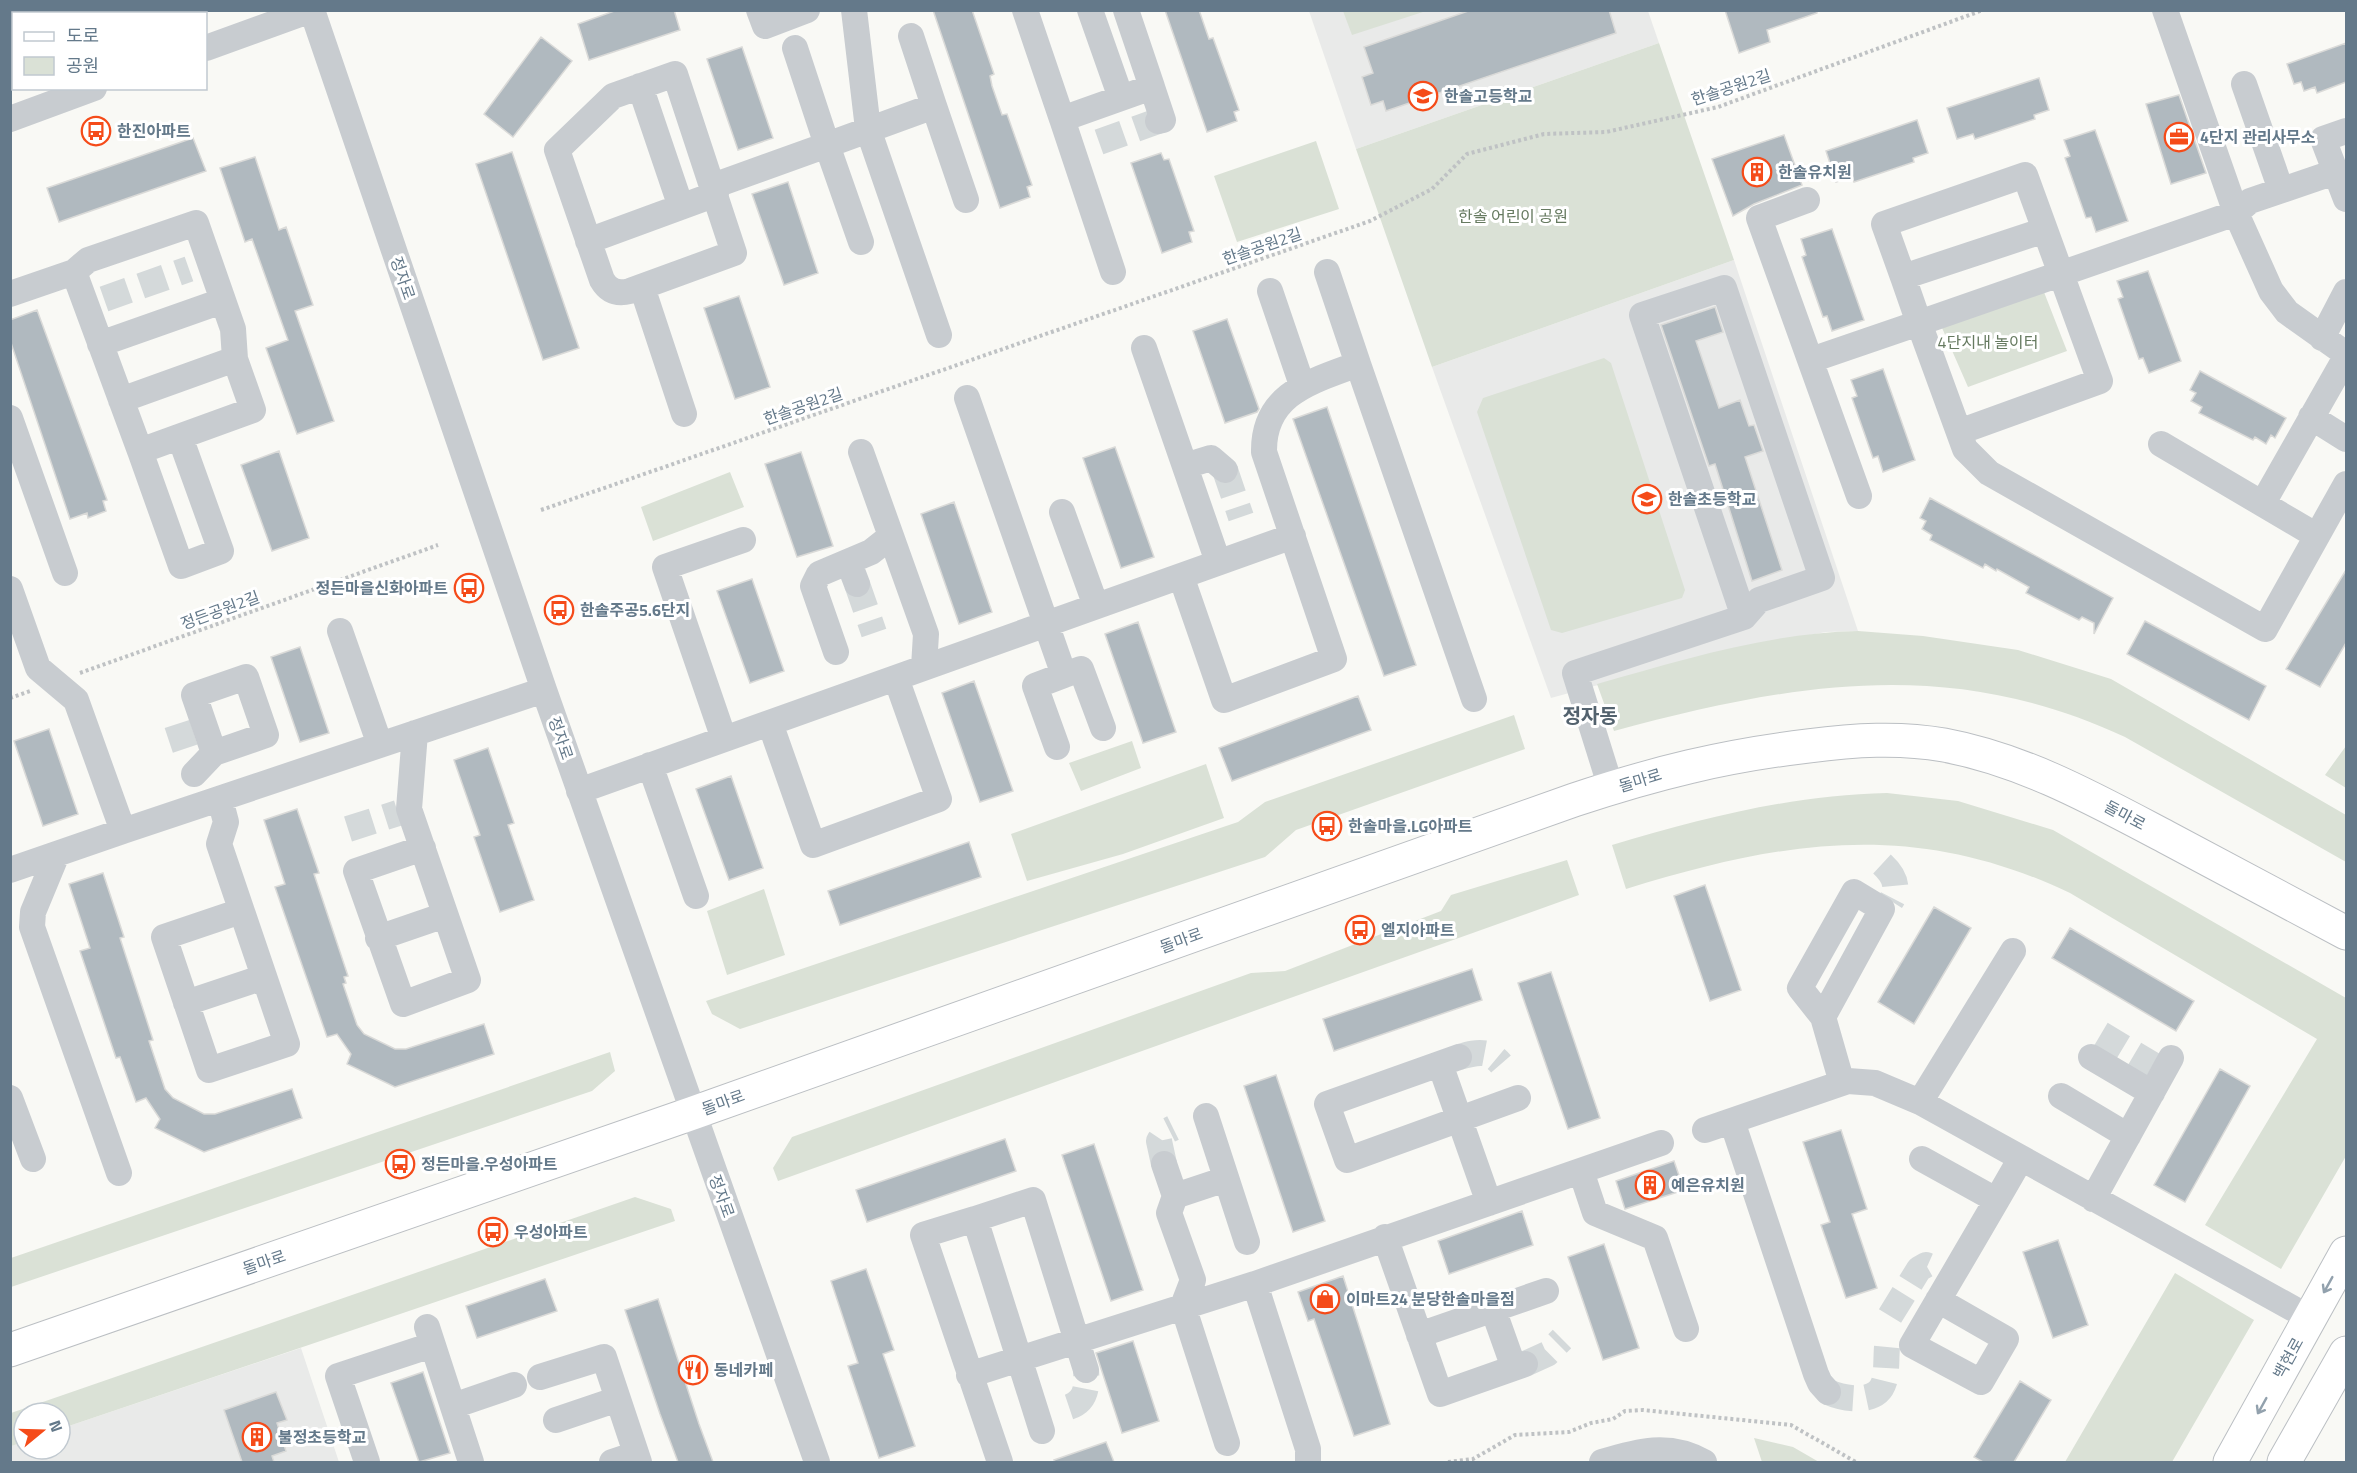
<svg xmlns="http://www.w3.org/2000/svg" width="2357" height="1473" font-family="'Titillium Web','Noto Sans KR',sans-serif">
<style>
.built{fill:#e9eae9}
.green{fill:#dae1d6}
.building{fill:#b0b9bf;stroke:#dadad8;stroke-width:1.5}
.lines{fill:none;stroke-linecap:round;stroke-linejoin:round}
.minor-tunnel{stroke:#d4d9da;stroke-width:26;stroke-dasharray:26 13;stroke-linecap:butt}
.major-casing{stroke:#bbbfc3;stroke-width:35}
.path{stroke:#bfc2c4;stroke-width:4;stroke-dasharray:3 3;stroke-linecap:butt}
.minor{stroke:#c8ccd0;stroke-width:26}
.major{stroke:#fff;stroke-width:33}
.oneway{stroke:#92a1ad}
.labels{text-anchor:middle;stroke-width:6;stroke-linejoin:round;paint-order:stroke}
.street-label{font-size:16px;fill:#64798a;stroke:#fff}
.poi-label{font-size:16px;font-weight:bold;fill:#64798a;stroke:#fff;text-anchor:start}
.park-label{font-size:16px;fill:#667a60;stroke:#fff}
.quarter-label{font-size:20px;font-weight:bold;fill:#53626e;stroke:#fff}
</style>
<rect width="100%" height="100%" fill="#f9f9f5"/>
<path class="built" d="M1309,11H1648L1659,43L1356,149Z
M1734,260L1858,631L1826,632L1721,651L1551,698L1432,367Z
M301,1348L339,1462H11L10,1446L24,1442V1449H60V1429Z"/>
<path class="green" d="M1343,11V10L1426,11L1352,35Z
M1659,43L1734,260L1432,367L1356,149Z
M1316,141L1339,209L1237,242L1214,176Z
M2042,287L2067,351L1968,387L1939,321Z
M1604,358L1611,363L1685,590L1682,598L1562,633L1551,630L1477,412L1483,398Z
M730,472L744,507L653,541L641,507Z
M1858,631L1923,636L2018,650L2111,679L2346,815V862L2125,737C1950,655 1793,683 1614,731L1597,684C1682,660 1769,633 1858,631Z
M1514,715L1525,749L1296,830L1265,857L740,1029L712,1014L706,1001L1238,822L1265,802Z
M1132,741L1141,768L1081,791L1069,763Z
M2346,746V788L2325,775Z
M1206,764L1224,818L1123,854L1027,881L1011,834Z
M1887,793L1958,801L2053,830L2346,998V1156L2281,1269L2205,1225L2317,1039L2070,893C1914,819 1785,840 1626,889L1612,845C1703,818 1792,795 1887,793Z
M1567,860L1579,895L778,1181L773,1168L792,1137L1251,973L1285,971L1441,911L1451,895Z
M764,889L785,955L727,975L707,911Z
M610,1052L615,1071L592,1091L11,1287V1258Z
M635,1197L671,1209L675,1221L60,1429V1413H24V1442L11,1446V1413Z
M2175,1273L2254,1320L2172,1462H2065Z
M1754,1438L1793,1447L1819,1462H1762Z"/>
<path class="building" d="M617,10H674L680,30L589,60L578,24Z
M933,10H972L994,74L990,76L992,86L1002,115L1007,114L1032,185L1027,187L1030,197L1000,208Z
M1165,10H1199L1209,39L1213,38L1239,110L1234,112L1237,121L1207,132Z
M1471,10H1609L1616,33L1386,111L1383,101L1371,105L1362,77L1373,73L1364,47Z
M1725,10H1817V13L1767,30L1770,42L1739,53Z
M541,37L572,61L513,137L484,114Z
M2346,43V82L2317,93L2315,87L2304,91L2301,82L2294,84L2287,64Z
M742,47L773,138L738,150L707,59Z
M2039,78L2049,110L2034,115L2035,119L1975,139L1973,134L1957,139L1947,108Z
M2179,95L2206,173L2171,184L2146,104Z
M1917,120L1928,153L1913,158L1914,162L1854,182L1852,177L1836,182L1826,151Z
M2095,130L2128,221L2096,232L2091,217L2086,218L2065,158L2070,156L2064,140Z
M1784,135L1802,185L1754,204L1733,216L1712,159Z
M193,138L206,171L59,222L47,188Z
M512,152L579,348L543,360L476,164Z
M1161,153L1164,160L1169,159L1194,231L1189,232L1192,242L1162,253L1131,163Z
M255,157L279,230L286,227L313,305L295,311L334,421L297,434L266,348L288,340L252,239L245,242L220,168Z
M788,182L818,273L784,285L752,194Z
M1832,229L1864,320L1832,331L1827,316L1823,317L1802,257L1806,255L1801,239Z
M2148,271L2181,361L2149,373L2143,358L2139,359L2118,299L2123,297L2117,281Z
M739,296L770,387L735,399L704,308Z
M1715,307L1723,332L1696,341L1719,408L1740,400L1749,426L1754,425L1763,451L1745,457L1782,570L1752,581L1715,464L1709,466L1661,325Z
M37,310L107,500L103,501L106,511L88,518L87,513L70,519L10,340V320Z
M1227,319L1259,409L1257,412L1225,423L1193,331Z
M1883,369L1915,460L1883,472L1878,456L1873,458L1852,398L1857,396L1851,380Z
M2200,371L2286,418L2275,438L2271,435L2266,444L2255,437L2253,440L2199,413L2202,407L2191,401L2196,393L2190,390Z
M1327,407L1416,665L1384,676L1293,419Z
M1115,447L1154,557L1121,568L1083,458Z
M279,451L309,538L272,551L241,465Z
M801,452L833,546L797,557L765,464Z
M1930,498L2113,598L2094,634V623L2082,617L2079,620L2026,593L2029,587L1997,569L1996,571L1985,564L1983,568L1930,540L1932,535L1922,529L1926,521L1920,518Z
M954,502L992,612L959,624L921,514Z
M2346,570V643L2320,687L2286,669Z
M752,579L784,671L750,683L717,591Z
M2145,621L2266,686L2249,720L2127,654Z
M1138,622L1176,732L1143,743L1105,634Z
M300,647L329,733L300,742L271,657Z
M974,681L1013,791L980,802L942,693Z
M1358,696L1371,730L1232,781L1219,748Z
M49,729L78,814L43,826L14,741Z
M488,748L514,823L508,825L534,900L500,912L474,837L480,835L454,760Z
M731,776L763,868L729,880L696,789Z
M297,809L319,873L314,874L348,976L344,977L346,983L343,984L357,1025L364,1034L395,1049H406L484,1024L494,1054L395,1087L347,1064L351,1054L337,1034L327,1037L275,887L285,884L264,820Z
M969,842L981,877L840,925L828,891Z
M103,873L124,937L120,938L153,1040L149,1041L165,1089L173,1098L204,1114H215L292,1089L302,1118L204,1152L155,1128L160,1119L146,1098L136,1102L120,1057L116,1058L80,951L90,948L69,884Z
M1705,885L1741,990L1710,1001L1674,896Z
M1934,907L1971,928L1914,1024L1878,1002Z
M2070,928L2194,1001L2176,1031L2052,958Z
M1472,969L1482,1000L1334,1051L1323,1019Z
M1551,972L1600,1118L1568,1129L1518,983Z
M2220,1069L2250,1086L2185,1202L2154,1185Z
M1276,1075L1325,1221L1293,1232L1244,1086Z
M1841,1130L1867,1209L1852,1214L1877,1288L1846,1298L1821,1225L1830,1222L1803,1142Z
M1005,1139L1016,1171L867,1222L856,1190Z
M1094,1144L1143,1290L1111,1301L1062,1155Z
M1674,1161L1684,1190L1625,1209L1616,1181Z
M1522,1211L1533,1245L1449,1274L1438,1241Z
M2058,1240L2088,1325L2053,1338L2023,1252Z
M1604,1244L1639,1348L1603,1360L1568,1257Z
M866,1269L894,1350L883,1354L915,1446L879,1458L848,1366L858,1363L831,1281Z
M1343,1276L1390,1424L1354,1436L1314,1319L1308,1321L1298,1292Z
M545,1279L557,1311L477,1338L466,1306Z
M658,1299L699,1424L713,1462H678L660,1414L625,1310Z
M1133,1341L1159,1421L1122,1433L1096,1353Z
M423,1372L450,1453L419,1462L391,1383Z
M2020,1381L2051,1400L2014,1462H1983L1974,1457Z
M276,1392L287,1420L277,1423L286,1451L272,1456L274,1462H242L224,1410Z
M1106,1442L1114,1462H1055L1054,1460Z"/>
<g class="lines">
<path class="minor-tunnel" d="M1099,142L1158,121
M104,299L189,269
M1225,470L1241,517
M857,584L874,633
M177,724L188,757
M348,829L398,813
M1882,864C1894,875 1900,887 1891,901
M2101,1034L2153,1065
M1459,1057C1477,1052 1488,1049 1501,1064
M1164,1164L1159,1141L1165,1132L1173,1128
M1890,1316L1919,1269L1926,1265L1935,1269
M1525,1364L1547,1354L1562,1339
M1828,1392C1844,1399 1877,1405 1884,1382C1887,1371 1886,1358 1887,1347
M1069,1407C1087,1401 1087,1386 1086,1370"/>
<g class="major-casing">
<path id="major" d="M10,1350L693,1113L1574,800C1655,773 1724,756 1808,746C1854,740 1899,737 1944,745C2024,760 2094,799 2166,837C2226,869 2286,901 2346,933
M2230,1462L2346,1253
M2284,1462L2346,1353"/>
</g>
<path class="path" d="M541,510L1370,221L1432,189L1467,154L1544,134L1606,132L1718,107L1983,10
M80,673L438,545
M10,698L30,691
M1448,1462L1473,1459L1515,1435L1569,1432L1591,1423L1613,1419L1625,1411L1643,1410L1791,1425L1856,1462"/>
<path class="minor" d="M312,10L544,690L817,1462
M759,10L765,26L807,10
M854,10L868,129L939,335
M1025,10L1062,119
M1090,10L1121,98
M2165,10L2236,213L2271,291L2287,312L2346,354
M911,36L934,106
M206,48L311,10
M675,74L734,253L630,291C618,294 609,292 602,280L557,150L613,96Z
M2244,84L2281,190
M640,86L681,207
M1152,87L1163,120L1158,121
M10,119L94,88
M2346,131L2323,139L2346,199
M2335,172L2250,201L2236,213L1919,323L1965,449L1989,473L2265,629L2346,484
M713,186L827,145L795,48
M1807,200L1759,218L1859,496
M588,241L716,194
M861,242L827,145L934,106L966,200
M1113,272L1062,119L1152,87L1126,10
M1327,272L1358,364
M1903,277L1884,224L2025,175L2100,381L1959,432
M642,287L684,414
M1270,291L1302,385
M10,294L74,272L88,260L196,223L233,329L235,359L253,410L140,451L74,272
M2322,338L2346,292
M100,344L222,301
M1144,348L1218,562
M1811,360L1919,323L1903,277L2045,230
M967,398L1064,675L1081,669L1103,728
M121,400L235,359
M2311,417L2346,439
M10,418L65,573
M2161,444L2317,536
M140,451L181,566L221,551L180,437
M861,452L926,634L924,667
M1185,466L1211,458L1225,470
M2263,503L2346,357
M1062,512L1096,606
M849,563L857,584
M1181,576L1224,700L1334,659L1264,452C1263,393 1313,381 1358,364L1474,699
M10,589L38,668L76,700L123,831L544,690
M340,631L380,745
M836,652L813,586L819,574L871,552L890,537
M770,723L813,845L939,799L896,678
M415,733L409,809L468,980L403,1004L356,871L423,848
M724,739L665,567L743,540
M1057,747L1035,686L1064,675
M650,765L696,896
M194,774L214,753L266,735L246,677L194,695L214,753
M1611,788L1575,673L1744,617L1759,600L1822,578L1724,288L1642,315L1744,617
M579,791L1293,536
M220,799L226,822L219,844L287,1044L209,1070L164,937L241,911
M57,854L33,912L32,927L119,1173
M10,870L123,831
M378,938L445,915
M186,1003L264,977
M1823,1017L1800,988L1854,892L1882,909L1823,1017L1842,1083
M1459,1057L1327,1104L1347,1160L1518,1098
M2091,1057L2152,1093
M1440,1064L1489,1203
M2061,1096L2128,1136
M10,1098L33,1159
M1920,1102L2013,951
M1206,1116L1247,1242
M1732,1121L1816,1374L1820,1383L1828,1392
M1705,1130L1848,1081L1875,1083L1920,1102L2310,1318
M1922,1159L1996,1200
M1164,1164L1175,1196
M1581,1171L1595,1213L1655,1238L1686,1329
M1226,1179L1175,1196L1169,1213L1193,1280L1183,1306L1227,1443
M2093,1199L2171,1058
M975,1219L1033,1200L1086,1370
M1385,1237L1440,1394L1525,1364
M1255,1284L1308,1449V1462
M1938,1300L2006,1339L1981,1382L1912,1345C1948,1283 1985,1221 2021,1158
M1493,1309L1514,1368
M427,1327L471,1462
M1419,1335L1546,1291
M969,1375L1255,1284L1661,1143
M540,1377L604,1357L639,1462
M453,1406L514,1385
M556,1420L618,1399
M367,1462L338,1376L432,1345
M612,1462L636,1454
M1000,1462L923,1235L975,1219L1042,1431
M1602,1462C1638,1451 1669,1442 1704,1462"/>
<use href="#major" class="major"/>
</g>
<defs><path id="oneway-shaft" d="M-6 0H5M1.5-3L5.5 0L1.5 3" fill="none" stroke-width="1.6" stroke-linecap="round" stroke-linejoin="round" transform="scale(1.5)"/></defs>
<g class="oneway">
<use href="#oneway-shaft" transform="translate(2328 1285) rotate(119)"/>
<use href="#oneway-shaft" transform="translate(2262 1406) rotate(119)"/>
</g>
<defs>
<g id="school-ring" transform="scale(1.5)"><circle r="9.5" fill="#fff" stroke="#f54b19" stroke-width="1.5"/><path d="M0-5L7-2L0 1L-7-2ZM-4 1L0 2.5L4 1V4Q0 6-4 4Z" fill="#f54b19"/></g>
<g id="bus-ring" transform="scale(1.5)"><circle r="9.5" fill="#fff" stroke="#f54b19" stroke-width="1.5"/><path d="M-5-6H5V4H4V6H2V4H-2V6H-4V4H-5ZM-3.5-4V0h7V-4ZM-3.5 1.2v1.5H-2V1.2ZM2 1.2v1.5H3.5V1.2Z" fill="#f54b19"/></g>
<g id="office-ring" transform="scale(1.5)"><circle r="9.5" fill="#fff" stroke="#f54b19" stroke-width="1.5"/><path d="M-6-3h4V-5.5h4V-3h4V5H-6ZM-1-4.5V-3h2v-1.5ZM-6 0V1H6V0Z" fill="#f54b19"/></g>
<g id="building-ring" transform="scale(1.5)"><circle r="9.5" fill="#fff" stroke="#f54b19" stroke-width="1.5"/><path d="M-4-6H4V6H1V3H-1V6H-4ZM-2.5-4.3h1.7v1.8h-1.7ZM.8-4.3h1.7v1.8H.8ZM-2.5-1h1.7V.8h-1.7ZM.8-1h1.7V.8H.8Z" fill="#f54b19"/></g>
<g id="shop-ring" transform="scale(1.5)"><circle r="9.5" fill="#fff" stroke="#f54b19" stroke-width="1.5"/><path d="M-5-2.5h2.3a2.7 3.5 0 0 1 5.4 0H5L5.5 6h-11ZM-1.5-2.5h3a1.5 2.3 0 0 0-3 0Z" fill="#f54b19"/></g>
<g id="restaurant-ring" transform="scale(1.5)"><circle r="9.5" fill="#fff" stroke="#f54b19" stroke-width="1.5"/><path d="M-5-6h1v4h1v-4h1v4h1v-4h1v5L-1.5 .5V6h-2V.5L-5-1ZM5-6V6H3V1.5H1.5Q1.5-4 5-6Z" fill="#f54b19"/></g>
</defs>
<g fill-rule="evenodd">
<use href="#school-ring" x="1423" y="96"/>
<use href="#bus-ring" x="96" y="131"/>
<use href="#office-ring" x="2179" y="137"/>
<use href="#building-ring" x="1757" y="172"/>
<use href="#school-ring" x="1647" y="499"/>
<use href="#bus-ring" x="469" y="588"/>
<use href="#bus-ring" x="559" y="610"/>
<use href="#bus-ring" x="1327" y="826"/>
<use href="#bus-ring" x="1360" y="930"/>
<use href="#bus-ring" x="400" y="1164"/>
<use href="#building-ring" x="1650" y="1185"/>
<use href="#bus-ring" x="493" y="1232"/>
<use href="#shop-ring" x="1325" y="1299"/>
<use href="#restaurant-ring" x="693" y="1370"/>
<use href="#building-ring" x="257" y="1437"/>
</g>
<g class="labels">
<g class="street-label">
<text transform="translate(1731 87) rotate(-18)" y="6">한솔공원2길</text>
<text transform="translate(1262 246) rotate(-19)" y="6">한솔공원2길</text>
<text transform="translate(403 278) rotate(71)" y="6">정자로</text>
<text transform="translate(803 406) rotate(-19)" y="6">한솔공원2길</text>
<text transform="translate(220 610) rotate(-20)" y="6">정든공원2길</text>
<text transform="translate(561 738) rotate(71)" y="6">정자로</text>
<text transform="translate(1640 780) rotate(-17)" y="6">돌마로</text>
<text transform="translate(2125 815) rotate(28)" y="6">돌마로</text>
<text transform="translate(1181 940) rotate(-20)" y="6">돌마로</text>
<text transform="translate(723 1102) rotate(-20)" y="6">돌마로</text>
<text transform="translate(722 1196) rotate(70)" y="6">정자로</text>
<text transform="translate(264 1262) rotate(-19)" y="6">돌마로</text>
<text transform="translate(2288 1358) rotate(-61)" y="6">백현로</text>
</g>
<g class="poi-label">
<text x="1444" y="102">한솔고등학교</text>
<text x="117" y="137">한진아파트</text>
<text x="2200" y="143">4단지 관리사무소</text>
<text x="1778" y="178">한솔유치원</text>
<text x="1668" y="505">한솔초등학교</text>
<text x="448" y="594" text-anchor="end">정든마을신화아파트</text>
<text x="580" y="616">한솔주공5.6단지</text>
<text x="1348" y="832">한솔마을.LG아파트</text>
<text x="1381" y="936">엘지아파트</text>
<text x="421" y="1170">정든마을.우성아파트</text>
<text x="1671" y="1191">예은유치원</text>
<text x="514" y="1238">우성아파트</text>
<text x="1346" y="1305">이마트24 분당한솔마을점</text>
<text x="714" y="1376">동네카페</text>
<text x="278" y="1443">불정초등학교</text>
</g>
<g class="park-label">
<text x="1513" y="222">한솔 어린이 공원</text>
<text x="1988" y="348">4단지내 놀이터</text>
</g>
<g class="quarter-label">
<text x="1590" y="723">정자동</text>
</g>
</g>
<rect width="2357" height="1473" fill="none" stroke="#64798a" stroke-width="24"/>
<rect x="12" y="12" width="195" height="78" fill="#ffffff" stroke="#c1c9d0" stroke-width="1.5"/>
<rect x="24" y="32" width="30" height="9" fill="#ffffff" stroke="#c1c9d0" stroke-width="1.5"/>
<text x="66" y="42" font-size="18" fill="#64798a">도로</text>
<rect x="24" y="57" width="30" height="18" fill="#dae1d6" stroke="#c1c9d0" stroke-width="1.5"/>
<text x="66" y="72" font-size="18" fill="#64798a">공원</text>
<g transform="translate(42 1431) rotate(71)"><circle r="28" fill="#ffffff" stroke="#c1c9d0" stroke-width="1.5"/>
<path d="M0-4.5L10 22L0 15L-10 22Z" fill="#f54b19"/>
<text y="-9" font-size="16" font-weight="bold" text-anchor="middle" fill="#64798a">N</text>
</g>
</svg>
